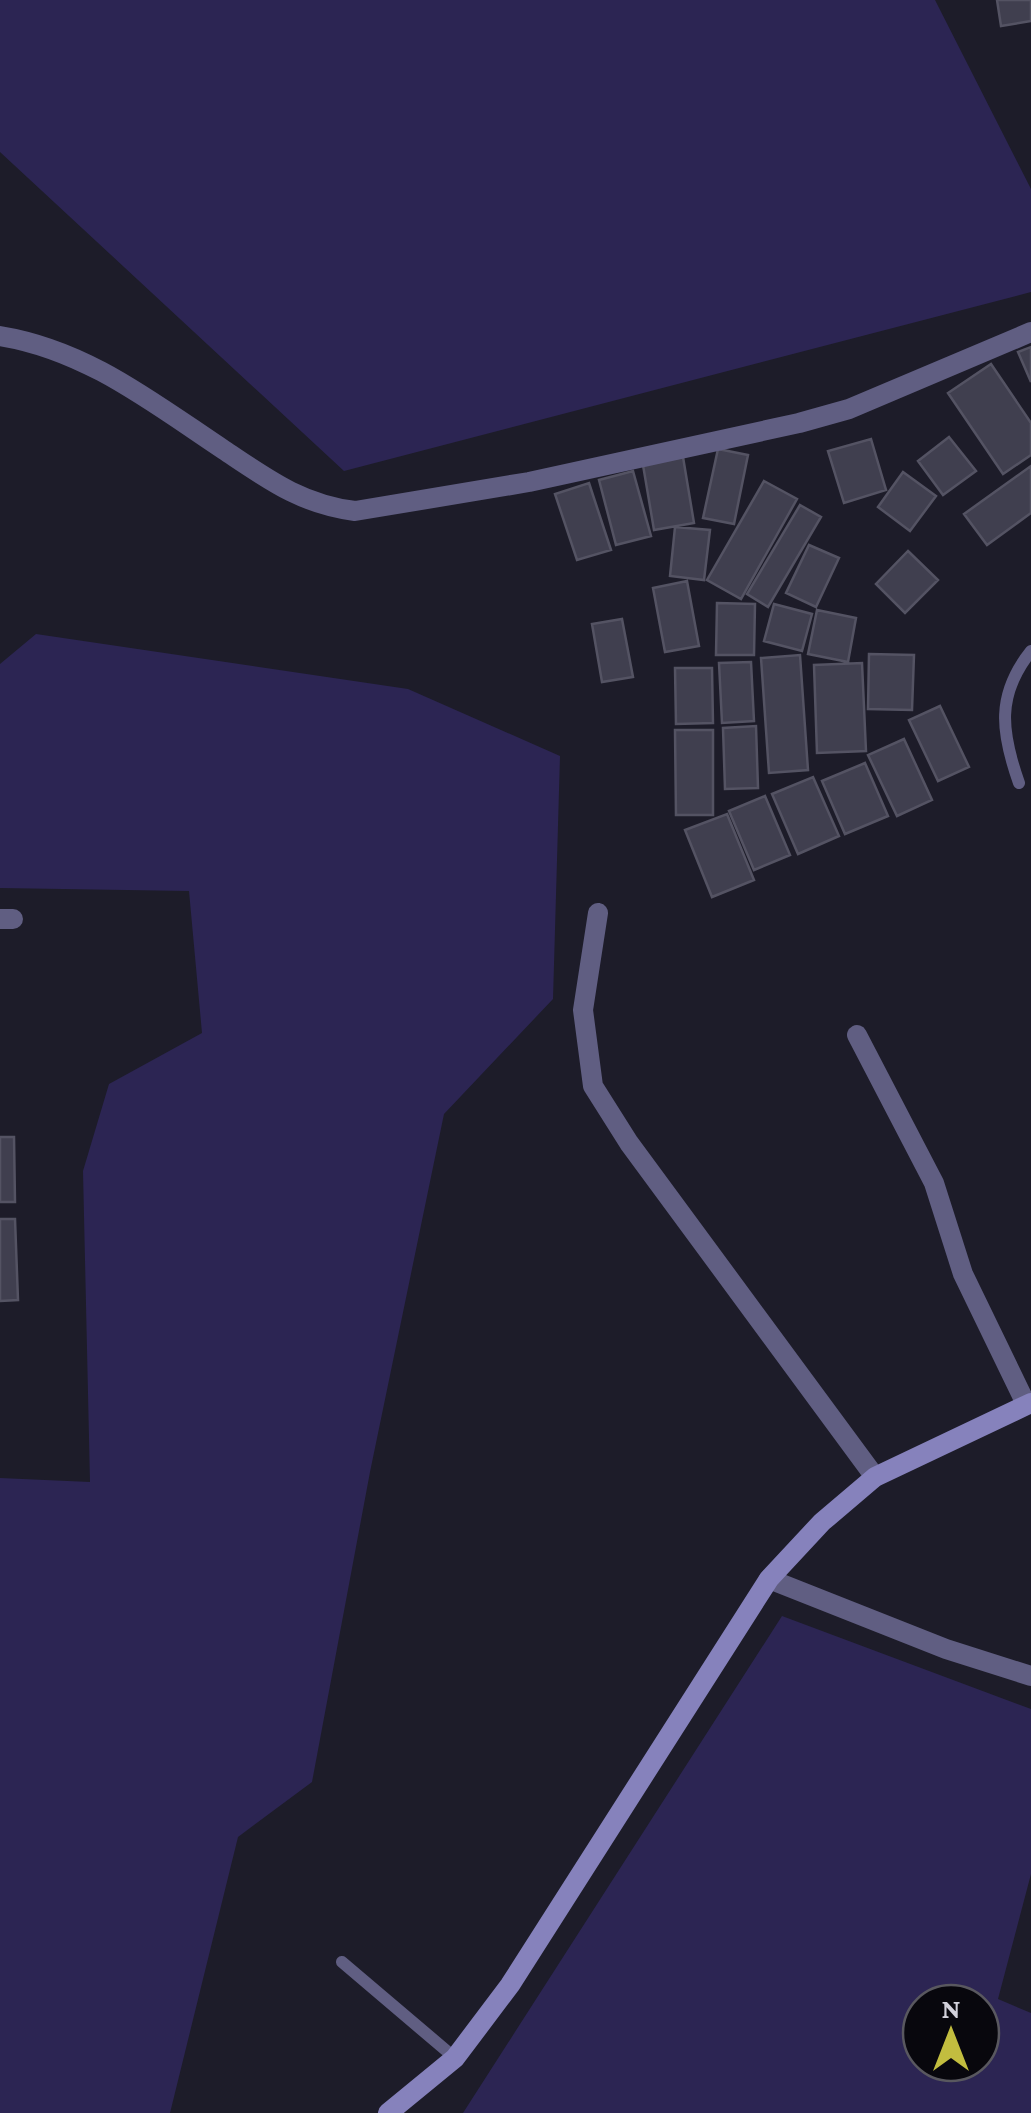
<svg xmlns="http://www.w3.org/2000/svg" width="1031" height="2113" font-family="'Crimson Pro',serif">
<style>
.green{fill:#2c2553;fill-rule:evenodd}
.building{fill:#403f4f;stroke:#545363;stroke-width:2.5}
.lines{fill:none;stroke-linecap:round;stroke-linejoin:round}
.lane{stroke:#605e82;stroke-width:12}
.street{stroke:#605e82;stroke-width:20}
.secondary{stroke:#8682bc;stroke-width:20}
</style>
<rect width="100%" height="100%" fill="#1d1c29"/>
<path class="green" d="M0,0H935L1031,189V292L344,471L0,152Z
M36,634L408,689L560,756L553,999L444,1114L370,1472L312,1782L238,1837L170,2113H0V1478L90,1482L83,1171L109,1084L202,1033L189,891L0,888V664Z
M782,1616L1031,1709V1874L998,1999L1031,2013V2113H463ZM921,2003H981V2063H921Z"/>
<path class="building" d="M997,0H1031V21L1001,26Z
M1031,347V382L1018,352Z
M991,364L1031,423V455L1003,474L948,393Z
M949,437L976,471L943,495L918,461Z
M871,439L886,490L844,503L828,451Z
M718,449L748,455L734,524L703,518Z
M683,457L694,523L654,530L643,465Z
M1031,466V513L987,545L964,514Z
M633,471L651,536L616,545L599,480Z
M903,472L936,496L910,531L878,507Z
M764,481L797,499L741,599L707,580Z
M589,483L611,550L577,560L555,494Z
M800,505L821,517L768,607L747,594Z
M675,527L710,530L704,580L670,576Z
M809,545L839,558L816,607L786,593Z
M908,551L938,580L905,613L876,584Z
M687,581L699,646L665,652L653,588Z
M717,603L755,604L754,655H716Z
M774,604L812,614L802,651L764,641Z
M817,610L856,618L848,662L808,654Z
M622,619L633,677L602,682L592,624Z
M869,654L914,655L912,710L868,709Z
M800,655L808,770L769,773L761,658Z
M751,662L754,721L722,723L719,663Z
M862,663L866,751L817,753L814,665Z
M675,668H712L713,723L676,724Z
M940,706L969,767L938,781L909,720Z
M756,726L758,788L725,789L723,728Z
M675,730H713V815H676Z
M904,739L932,800L897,816L868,755Z
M865,763L888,816L845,834L822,781Z
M813,777L839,836L798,854L772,794Z
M765,796L790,855L754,870L729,811Z
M727,814L754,880L712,897L685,830Z
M0,1137H14L15,1202H0Z
M0,1219H15L18,1300L0,1301Z"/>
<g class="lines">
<path class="lane" d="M1019,783C1001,732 996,695 1031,651
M342,1962L455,2058"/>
<path class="street" d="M0,336C87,350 153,403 224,450C269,480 301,504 355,511L529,482L799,423L849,409L1031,332
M598,913L583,1010L593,1086L629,1143L875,1477
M0,919H13
M857,1035L934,1183L963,1274L1026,1404
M769,1579L946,1649L1031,1676"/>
<path class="secondary" d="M388,2113L455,2058L510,1985L769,1579L822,1522L875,1477L1031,1403"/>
</g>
<g transform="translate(951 2033)"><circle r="48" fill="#08070d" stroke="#59585f" stroke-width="2.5"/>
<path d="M0-8L18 38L0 25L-18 38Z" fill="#c2bd3f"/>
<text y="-15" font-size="28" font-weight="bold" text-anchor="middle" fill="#d2d1db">N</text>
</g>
</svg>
